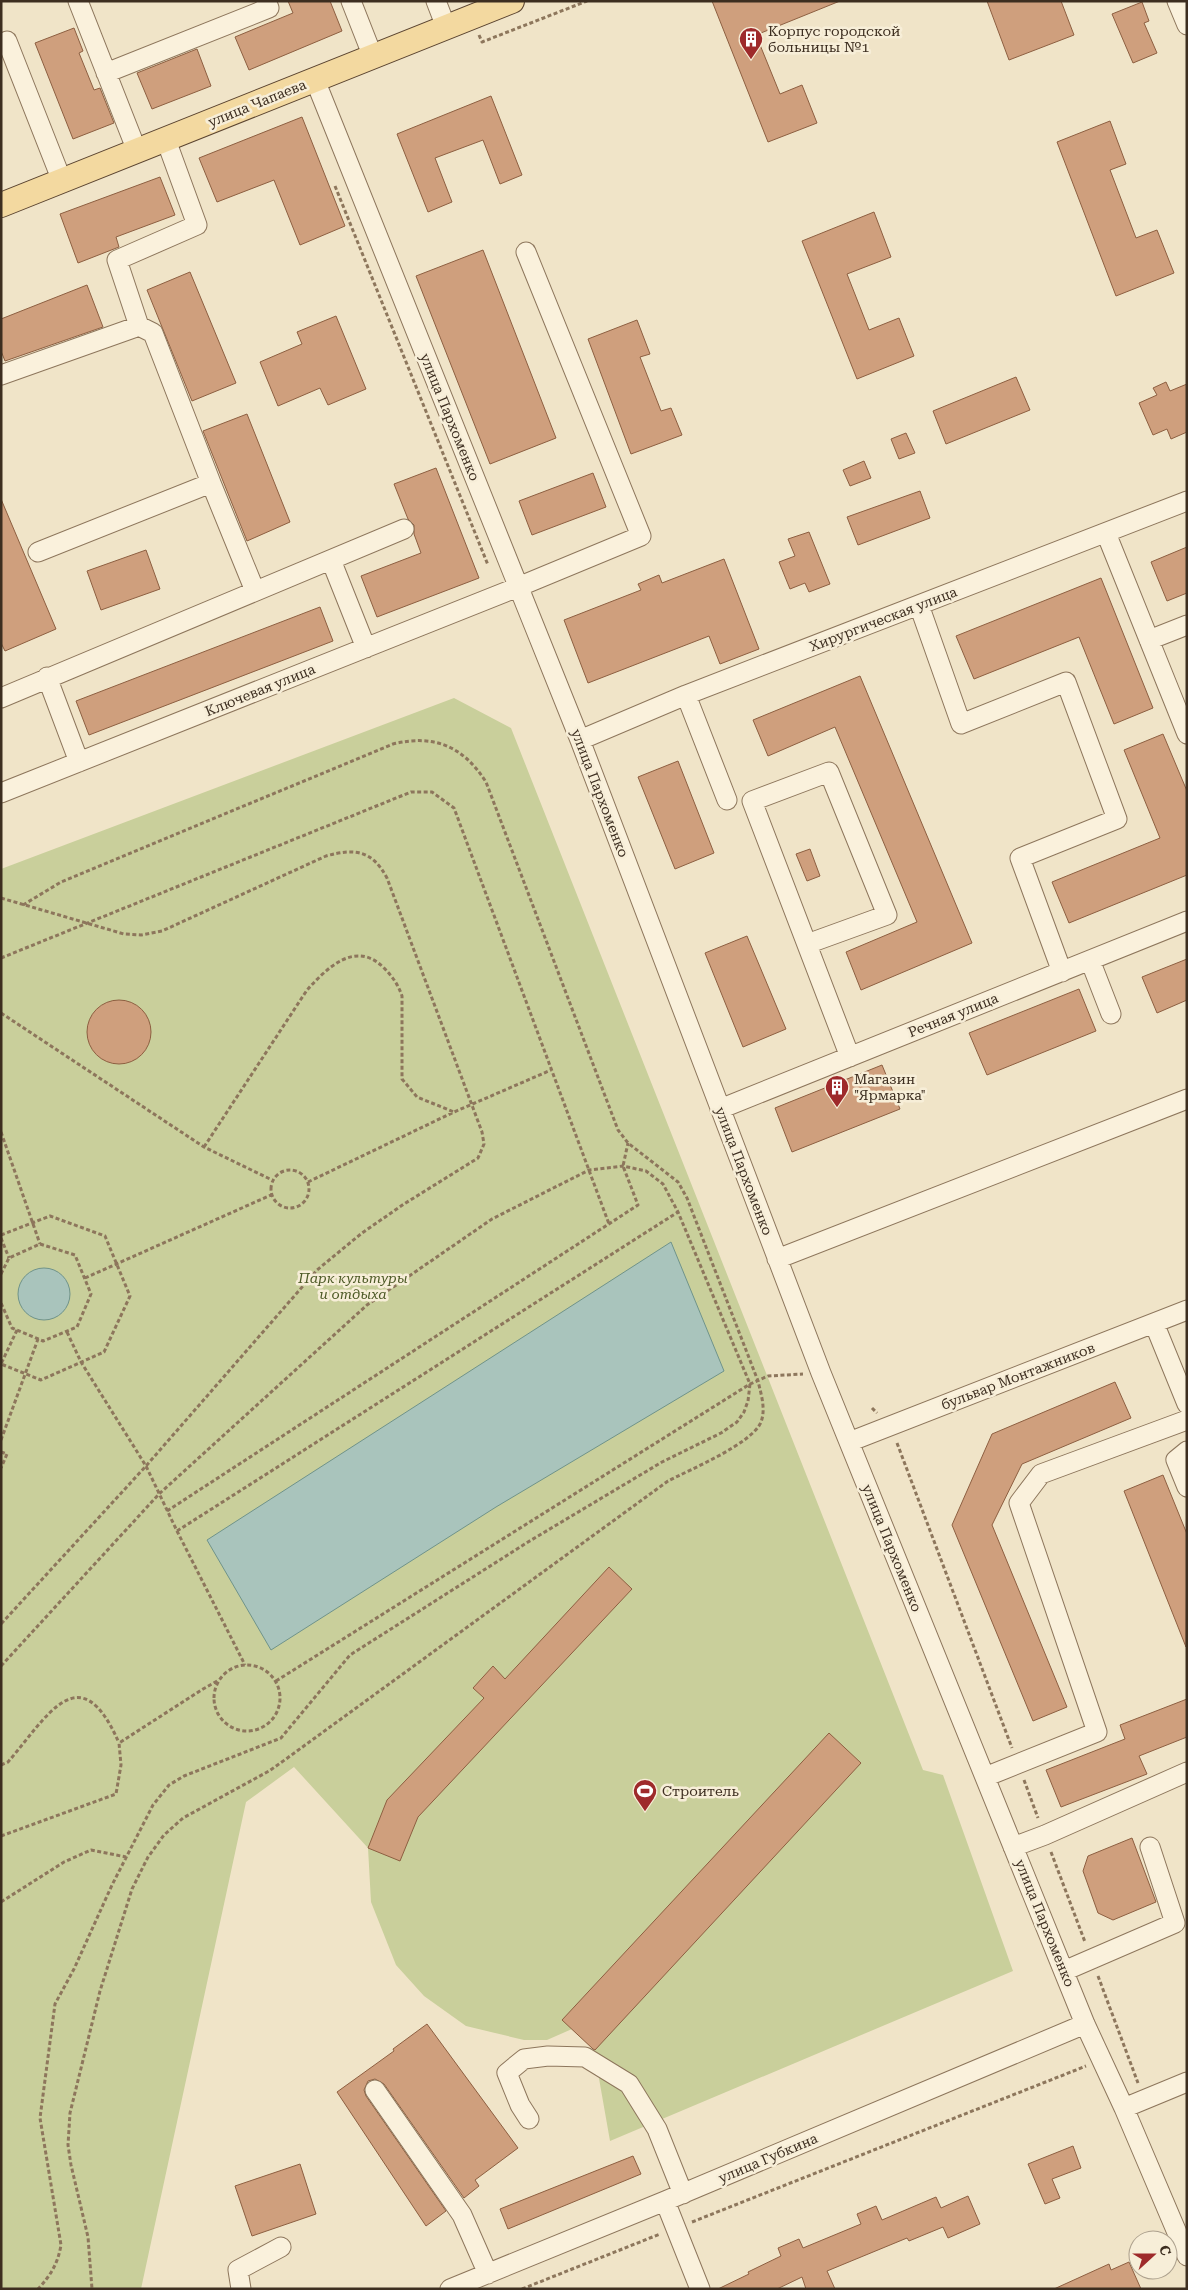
<svg xmlns="http://www.w3.org/2000/svg" width="1188" height="2290" font-family="'Roboto Serif',serif">
<style>
.green{fill:#c9cf9b}
.water{fill:#a9c4bc;stroke:#6f938a}
.building{fill:#cf9f7d;stroke:#8d5f41}
.lines{fill:none;stroke-linecap:round;stroke-linejoin:round}
.minor-casing{stroke:#8d765c;stroke-width:21}
.major-casing{stroke:#5b4430;stroke-width:26}
.path{stroke:#8d765c;stroke-width:3;stroke-dasharray:4 2.5;stroke-linecap:butt}
.minor{stroke:#faf1dc;stroke-width:19}
.major{stroke:#f3d9a0;stroke-width:24}
.labels{text-anchor:middle;stroke-width:5;stroke-linejoin:round;paint-order:stroke}
.poi-label{font-size:14px;fill:#3d2e20;stroke:#f7eed8;text-anchor:start}
.street-label{font-size:14px;fill:#3d2e20;stroke:#f7eed8}
.park-label{font-size:14px;font-style:italic;fill:#4d5a26;stroke:#f7eed8}
</style>
<rect width="100%" height="100%" fill="#f0e4c8"/>
<path class="green" d="M454,698L511,728L923,1770L943,1775L1013,1971L610,2141L594,2050L572,2029L547,2040H524L466,2026L424,1996L396,1965L371,1902L368,1848L294,1767L246,1802L141,2289H1V869Z"/>
<path class="water" d="M671,1242L724,1371L496,1507L271,1650L207,1540Z
M18 1294a26 26 0 1 1 52 0a26 26 0 1 1-52 0Z"/>
<path class="building" d="M288,1H330L342,31L249,70L235,37L293,13Z
M712,1H840L756,35L780,94L802,85L817,123L768,142Z
M987,1H1061L1074,35L1009,60Z
M1142,2L1149,21L1144,23L1157,53L1133,63L1112,14Z
M74,28L83,51L79,53L94,90L100,88L114,123L73,139L35,43Z
M197,49L211,86L152,109L137,73Z
M491,96L522,175L500,184L483,140L435,158L452,202L428,212L397,134Z
M302,117L345,226L300,245L274,180L217,202L199,158Z
M1110,121L1126,164L1110,170L1136,238L1157,230L1174,273L1116,296L1057,142Z
M160,177L175,215L116,237L119,247L78,263L60,214Z
M874,212L891,257L847,274L869,330L899,318L914,356L857,379L802,241Z
M483,250L556,438L490,464L416,276Z
M190,272L236,383L192,401L147,290Z
M87,285L103,327L5,361L1,351V319Z
M336,316L366,389L328,405L320,388L278,406L260,362L302,344L297,332Z
M637,320L650,354L640,357L661,411L671,408L682,435L631,454L588,339Z
M1016,377L1030,410L946,444L933,411Z
M1166,382L1170,391L1187,384V432L1171,439L1167,429L1153,435L1139,403L1157,395L1153,388Z
M247,414L290,522L247,541L203,431Z
M906,433L915,453L899,459L891,439Z
M864,461L871,478L850,486L843,470Z
M436,468L479,578L377,617L361,576L421,553L414,534V525L408,519L394,484Z
M593,473L606,507L532,535L519,501Z
M920,491L930,518L858,545L847,517Z
M1,499L56,629L5,651L1,643Z
M809,532L830,584L809,592L805,583L790,589L779,562L795,556L788,539Z
M1187,547V593L1167,601L1151,562Z
M146,550L160,589L101,610L87,571Z
M724,559L759,649L720,664L709,636L588,683L564,620L641,590L638,584L659,575L662,583Z
M1101,578L1153,708L1114,724L1079,637L974,679L956,636Z
M320,607L333,641L89,735L76,701Z
M860,676L972,943L861,990L846,952L917,922L835,727L768,756L753,720Z
M1163,734L1187,791V875L1069,923L1052,882L1160,838L1124,750Z
M678,761L714,853L675,869L638,777Z
M810,849L820,876L807,881L796,854Z
M747,936L786,1029L743,1047L705,953Z
M1187,959V1000L1157,1013L1142,977Z
M1079,989L1096,1031L987,1075L969,1033Z
M87 1032a32 32 0 1 1 64 0a32 32 0 1 1-64 0Z
M882,1065L900,1109L792,1152L775,1108Z
M1115,1382L1131,1418L1022,1464L992,1525L1067,1707L1033,1721L952,1525L992,1434Z
M1163,1475L1187,1534L1186,1647L1124,1491Z
M609,1567L632,1589L418,1817L400,1861L368,1848L387,1800L484,1698L473,1688L493,1666L505,1679Z
M1187,1699V1737L1139,1756L1147,1774L1061,1807L1046,1770L1125,1739L1120,1725Z
M829,1733L861,1763L595,2050L593,2049L562,2020Z
M1132,1838L1156,1902L1113,1920L1098,1913L1083,1871L1088,1856Z
M427,2024L518,2148L475,2180L479,2186L464,2198L384,2084L375,2079L368,2081L364,2090L366,2096L446,2211L426,2226L337,2092L394,2051L393,2049Z
M1073,2146L1081,2168L1052,2179L1060,2198L1045,2204L1028,2164Z
M633,2156L641,2174L508,2229L500,2209Z
M300,2164L316,2214L252,2236L235,2186Z
M968,2196L980,2224L948,2238L943,2227L909,2241L907,2238L827,2271L835,2289H806L802,2277L777,2289H718L749,2274L748,2272L781,2256L778,2248L799,2239L803,2248L861,2224L857,2214L876,2206L882,2220L936,2197L941,2208Z
M1129,2262L1141,2289H1054L1109,2264L1111,2270Z"/>
<g class="lines">
<g class="minor-casing">
<path id="minor" d="M78,1L137,151
M351,1L373,57
M436,1L446,27
M1177,1L1187,25
M7,41L62,181
M106,73L269,8L266,1
M315,80L580,740L821,1373L1085,2024L1124,2108L1187,2256
M1,375L139,326L117,260L197,225L166,140
M211,483L255,591
M1106,533L1187,734
M38,552L211,483L153,333L139,326
M331,560L366,648
M919,605L961,724L1066,682L1117,819L1020,858L1062,972
M1149,640L1187,625
M47,677L79,762
M686,695L727,800
M1,698L404,529
M580,740L686,695L1187,501
M1,793L518,587L641,536L526,252
M807,944L887,915L829,772L752,801L850,1057
M1090,960L1111,1014
M720,1109L1187,921
M777,1259L1187,1099
M1154,1323L1187,1404
M849,1442L1187,1310
M1187,1451L1176,1460L1187,1487
M985,1777L1097,1732L1019,1503L1041,1474L1187,1420
M1013,1847L1045,1835L1187,1772
M1064,1971L1175,1923L1150,1847
M375,2090L462,2215L488,2274
M1124,2108L1187,2082
M529,2119L520,2105L507,2073L524,2059L548,2056L585,2057L629,2084L657,2129L683,2194
M665,2201L700,2289
M241,2289L238,2270L281,2247
M450,2289L665,2201L1085,2024"/>
</g>
<g class="major-casing">
<path id="major" d="M1,205L512,1"/>
</g>
<path class="path" d="M479,35L482,42L587,1
M335,186L488,565
M1,898L124,934L141,935L162,931L326,856C355,848 372,850 387,878L482,1132L484,1144L478,1158L404,1204L362,1233L317,1270L146,1466L1,1624
M23,905L61,882L393,744C434,734 463,746 486,782L618,1130L628,1143L678,1182L687,1198L758,1381C761,1394 766,1409 761,1422C752,1444 689,1470 668,1481L286,1759L269,1771L183,1818L164,1835L148,1857L132,1889L100,1991L70,2113L68,2145L71,2165L88,2237L92,2289
M1,958L411,792H432L454,808L609,1224
M1,1013L204,1147L272,1180
M1,1132L40,1244
M204,1147L307,990C327,968 355,940 383,967C392,976 398,984 402,996V1079L417,1097L454,1112
M271 1189a19 19 0 1 1 38 0a19 19 0 1 1-38 0Z
M308,1182L454,1112L551,1070
M1,1235L50,1216L105,1236L130,1296L104,1352L41,1380L1,1364L17,1330
M1,1238L9,1258
M1,1274L9,1258L40,1244L75,1255L91,1294L77,1327L43,1341L12,1328L1,1303
M85,1278L271,1195
M67,1332L81,1362L146,1466L177,1531L245,1665
M872,1408L877,1413
M1,1440L38,1339
M897,1443L1012,1748
M1,1452L7,1454L1,1468
M167,1511L638,1205L623,1166L628,1143
M177,1531L678,1212
M214 1698a33 33 0 1 1 66 0a33 33 0 1 1-66 0Z
M1,1666L159,1494L367,1305L492,1219L589,1170L623,1166L646,1171L663,1184L678,1212L750,1384L748,1401L744,1412L737,1422L721,1433L662,1462L528,1542L350,1655L281,1738L184,1776L169,1785L153,1805L112,1885L74,1969L55,2004L40,2118L61,2245C58,2263 51,2275 38,2289
M276,1681L750,1384L768,1376L803,1374
M1,1765L8,1762C47,1717 80,1653 119,1743
M1024,1780L1038,1818
M1,1836L116,1794L121,1765L119,1743L203,1689L219,1680
M1051,1852L1085,1942
M1,1902L64,1862L91,1850L126,1857
M1098,1976L1138,2083
M692,2222L1086,2066
M522,2289L660,2234"/>
<use href="#minor" class="minor"/>
<use href="#major" class="major"/>
</g>
<defs>
<g id="building-pin" transform="scale(1.25)"><path d="M0 17L-7.5 6A9.5 9.5 0 1 1 7.5 6Z" fill="#9e2a2b" stroke="#f7eed8"/><path d="M-4-6H4V6H1V3H-1V6H-4ZM-2.5-4.3h1.7v1.8h-1.7ZM.8-4.3h1.7v1.8H.8ZM-2.5-1h1.7V.8h-1.7ZM.8-1h1.7V.8H.8Z" fill="#fff"/></g>
<g id="stadium-pin" transform="scale(1.25)"><path d="M0 17L-7.5 6A9.5 9.5 0 1 1 7.5 6Z" fill="#9e2a2b" stroke="#f7eed8"/><path d="M0-5a6.5 5 0 1 0 0 10a6.5 5 0 1 0 0-10ZM-3.5-1.8h7v3.6h-7Z" fill="#fff"/></g>
</defs>
<g fill-rule="evenodd">
<use href="#building-pin" x="751" y="39"/>
<use href="#building-pin" x="837" y="1087"/>
<use href="#stadium-pin" x="645" y="1791"/>
</g>
<g class="labels">
<g class="poi-label">
<text x="768" y="36">Корпус городской<tspan x="768" dy="16">больницы №1</tspan></text>
<text x="854" y="1084">Магазин<tspan x="854" dy="16">"Ярмарка"</tspan></text>
<text x="662" y="1796">Строитель</text>
</g>
<g class="street-label">
<text transform="translate(257 103) rotate(-22)" y="5">улица Чапаева</text>
<text transform="translate(450 417) rotate(68)" y="5">улица Пархоменко</text>
<text transform="translate(883 619) rotate(-21)" y="5">Хирургическая улица</text>
<text transform="translate(260 690) rotate(-22)" y="5">Ключевая улица</text>
<text transform="translate(600 793) rotate(69)" y="5">улица Пархоменко</text>
<text transform="translate(953 1015) rotate(-22)" y="5">Речная улица</text>
<text transform="translate(744 1171) rotate(69)" y="5">улица Пархоменко</text>
<text transform="translate(1018 1376) rotate(-21)" y="5">бульвар Монтажников</text>
<text transform="translate(892 1548) rotate(68)" y="5">улица Пархоменко</text>
<text transform="translate(1045 1923) rotate(68)" y="5">улица Пархоменко</text>
<text transform="translate(768 2158) rotate(-23)" y="5">улица Губкина</text>
</g>
<g class="park-label">
<text x="353" y="1283">Парк культуры<tspan x="353" dy="16">и отдыха</tspan></text>
</g>
</g>
<rect width="1188" height="2290" fill="none" stroke="#3d2e20" stroke-width="5"/>
<g transform="translate(1153 2255) rotate(69)"><circle r="24" fill="#f7eed8" stroke="#ada18e"/>
<path d="M0-4L9 19L0 12L-9 19Z" fill="#9e2a2b"/>
<text y="-8" font-size="14" font-weight="bold" text-anchor="middle" fill="#3d2e20">С</text>
</g>
</svg>
